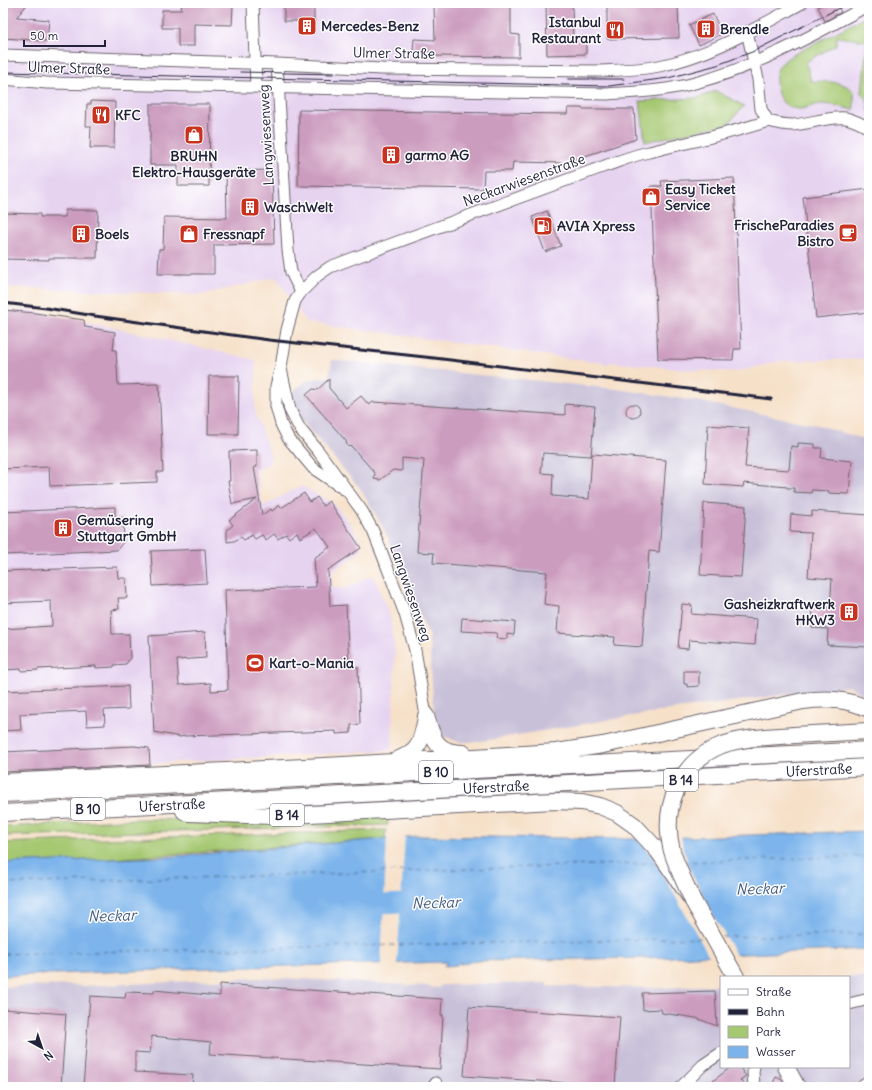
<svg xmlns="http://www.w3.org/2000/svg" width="872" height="1090" font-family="Delius,sans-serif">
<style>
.built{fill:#e6d3f0}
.industrial{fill:#c8c0d8}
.green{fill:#a6c871;stroke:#647556}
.water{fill:#7bb4eb;stroke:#4e6b93;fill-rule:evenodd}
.pier{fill:#f6e0c8}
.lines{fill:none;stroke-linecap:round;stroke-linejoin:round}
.river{stroke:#7bb4eb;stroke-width:19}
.ferry{stroke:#465c81;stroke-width:1;stroke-dasharray:5 4;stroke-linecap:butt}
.building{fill:#cc9cbf}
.minor-casing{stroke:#6c646c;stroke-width:13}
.highway-casing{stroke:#6c646c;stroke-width:18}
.minor{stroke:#fff;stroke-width:11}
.highway{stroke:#fff;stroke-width:16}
.tram{stroke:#22223b;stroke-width:1}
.rail{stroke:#22223b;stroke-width:3}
.highway-bridge-casing{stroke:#6c646c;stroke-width:18;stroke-linecap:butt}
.highway-bridge{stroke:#fff;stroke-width:16}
.labels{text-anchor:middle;stroke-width:3;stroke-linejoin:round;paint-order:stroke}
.shield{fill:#fff;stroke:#646476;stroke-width:1}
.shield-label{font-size:13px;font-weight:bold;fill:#22223b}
.poi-label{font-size:14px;font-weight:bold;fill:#22223b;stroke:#fff;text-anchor:start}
.street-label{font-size:14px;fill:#22223b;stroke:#fff}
.water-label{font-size:15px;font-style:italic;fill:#465c81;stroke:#fff}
</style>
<rect width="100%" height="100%" fill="#fff"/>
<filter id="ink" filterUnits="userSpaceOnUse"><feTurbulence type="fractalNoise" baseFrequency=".025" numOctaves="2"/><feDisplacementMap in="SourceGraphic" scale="8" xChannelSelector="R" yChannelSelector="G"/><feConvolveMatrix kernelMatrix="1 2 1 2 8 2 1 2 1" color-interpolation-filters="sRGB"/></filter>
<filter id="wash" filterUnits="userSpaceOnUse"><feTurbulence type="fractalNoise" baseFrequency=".012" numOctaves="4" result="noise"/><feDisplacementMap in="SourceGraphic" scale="16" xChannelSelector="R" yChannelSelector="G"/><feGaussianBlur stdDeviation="0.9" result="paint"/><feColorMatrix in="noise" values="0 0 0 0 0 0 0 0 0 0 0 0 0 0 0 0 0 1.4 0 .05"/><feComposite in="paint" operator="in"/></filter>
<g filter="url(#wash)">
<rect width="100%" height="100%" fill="#f6e0c8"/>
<path class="built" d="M3,3H869V359L780,361L736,372L692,370L610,362L609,364L306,322L276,277L201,295L3,287Z
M3,309L30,310L151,336L256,360L255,412L271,456L269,463L256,471L263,506L301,486L333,503L350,523L362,545L361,551L332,572V588H347L370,576L374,577L390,616L395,652L392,750L3,772Z"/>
<path class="industrial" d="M332,360L617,389L691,400L818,425L869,441V698L849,686L662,711L476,742H459L443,736L434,714L429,636L384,529L360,488L301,420L293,408L290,394L307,380L329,377Z
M849,977H869V1087H3V987L71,985L84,986L258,978L301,979L428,986L429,987L439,988L440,985L547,983V986L659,988L721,985V1067H849Z"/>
<path class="green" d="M869,15V111L868,102L862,93L867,41L837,37L836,45L806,62L811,81C826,82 844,80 854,92V110C844,108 832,104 821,104C814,104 807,109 800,109C784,109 777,98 776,83C775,70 778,66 789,57Z
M716,91L744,106L728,124L645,142L640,101L697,98Z
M388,815V825L3,836V827L136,819L216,820Z
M386,830L385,839L97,860L3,863V843C131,837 258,835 386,830Z"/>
<path class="water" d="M869,831V949L644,958L470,961L468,963L460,964L461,962H460L457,965L444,966L447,962L209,968L3,976V863L167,857L419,836L632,839ZM387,900H400L402,902L401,907L400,909L387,908L383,904Z"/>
<path class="pier" d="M405,835L397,965H381L387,837Z
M681,835L683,848L692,874L711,911L737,957L710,958L664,876L650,853L636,836Z"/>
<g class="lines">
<path class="river" d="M358,905L427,902"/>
<path class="ferry" d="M683,862L869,856
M3,884L656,863
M722,937L869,934
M3,954L704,938"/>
</g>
<g id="blocks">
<path class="building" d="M3,3H28L17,17L49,20L47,41L3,38Z
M182,3H222V6H233L232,25L194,24V46H178V28H162V10H181Z
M284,3H314V32H300V21H284Z
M434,3H511V34L519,35V57L435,56V52L413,51L414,39L435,40Z
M546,3H572L573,37H586V54L547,55Z
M607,3H678L679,38L607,39Z
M825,3H836L841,12L825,21L818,7Z
M713,14L722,34L699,45L689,25Z
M91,101L115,102L114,148H90L91,126H86L87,104H91Z
M150,104H210L209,186H178V165H150Z
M568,108H582V109H634L636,139L564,163L513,162L512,171H484L483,189L298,186L299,110L567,114Z
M272,170L274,244L214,245V274H158L159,249H163L164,217L227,218L226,171Z
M734,178L741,349H734L733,360L658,359L651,186H662L661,181Z
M869,189V312L816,318L803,197Z
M65,210H98L97,258H49V260L3,259V213L40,214V217H65Z
M547,211L561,246L545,252L532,217Z
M3,310L35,313L84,320L85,327L115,332L113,350H116L118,385L159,384L163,472H157V482L50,486L49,467L3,469Z
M209,376H239L238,434H208Z
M329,379V388L346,408L361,396L369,405L373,402L565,415V404L595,407L591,456L543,453L541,473L553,474L552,496L589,499L592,454L666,460L659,552L649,551L642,647L614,645L615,637L557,633L559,606L544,604L547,572L433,563L434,553L417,552L424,460L402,458V471L393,470L380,480L374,479L375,473L352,447L347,446L346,441L306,395L313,389L317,390Z
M626 411a7 7 0 1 1 14 0a7 7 0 1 1-14 0Z
M708,425L749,428L745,467L789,470L791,446L798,447V443L815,444V448H822L821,458L852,461L849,494L828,493L829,491L812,490L811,493L794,492V488H787V487L744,483L743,487L705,484Z
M257,450V467H254L262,515L271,509L272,511L280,505L281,508L304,493L310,502L317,497L323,506L329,501L361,548L328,570L330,606L346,605L349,667H358L360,724L351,725V733L336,734V731L185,736L180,737L154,732L149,636L205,632L206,658L177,660L179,685L211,683V691L228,690L225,590L316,587L314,558L330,547L316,528L300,538L297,532L289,538L286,534L278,539L274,534L266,540L262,535L255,539L252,535L244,540L241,537L234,541L227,542V530L233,525L229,520L257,499L232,504L228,481H230L229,451Z
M704,503L746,506L741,577L700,575Z
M115,507V518H123L124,541L117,550L3,555V512Z
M812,511L869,515V647L827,645L828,629L812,628L813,607L830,608L832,579L808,577L811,533L790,532L791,514L812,516Z
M205,549L207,583L153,586L151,551Z
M117,567L118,578H126L127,598H118L119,609L111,610L112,634H129L130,658L126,664L114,665V667L96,668V666L38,669V670L21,671V669L3,670V629L52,626L51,601L3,603V571Z
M682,604L692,605L691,614L757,619L755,645L689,640L688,649L678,648Z
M462,618L515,622L514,635L507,634V639L496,638L497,633L461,631Z
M684,671H699V686L687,687V684H684Z
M128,686L129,709L104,710L105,725L87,726L86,711L20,714L21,730L3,731V691Z
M134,746L149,748L150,765L3,772V752Z
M220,984L442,999L441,1015H443L440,1069L210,1054L211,1042L152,1036L150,1053L135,1052V1072L193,1075L192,1087H83L90,996L125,998L126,992L154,993V990L220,996Z
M715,991L717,1026L696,1018L662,1013L661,1009L643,1010L642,993Z
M469,1007L620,1017L615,1086L464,1076Z
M3,1009L66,1014L61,1087H3Z
M731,1067H739L746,1076L740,1080L746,1087H705Z
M776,1077L782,1080L786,1087H771Z"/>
</g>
</g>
<g filter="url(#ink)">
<use href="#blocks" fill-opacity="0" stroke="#6c646c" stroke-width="1"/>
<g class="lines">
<g class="minor-casing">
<path id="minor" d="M253,3L256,86
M747,32L758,79L761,109L768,121C776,123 784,125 793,125C810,124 828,116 846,118C854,120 862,124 869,128
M3,55L277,64L382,69L598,71C618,70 639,70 659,66C710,56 756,28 802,3
M277,64L288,250L291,272L301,292
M3,79L47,83L100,84L608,94C638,92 666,91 695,83C757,67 813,35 869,5
M281,369L290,410L300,429L319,452L362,511L373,531L383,556L405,614L415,650L426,716
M344,489L313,468L288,438L281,424L276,406V386L281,367L287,330L295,301L301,292L317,276L330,267L351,259L605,166C620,161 634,155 649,152C689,142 729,134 768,121
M849,1004L869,999
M433,1087L436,1083
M681,1087L703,1065L721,1053
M754,1087L753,1071L754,1067
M862,1087L869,1080"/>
</g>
<g class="highway-casing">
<path id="highway" d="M426,716C433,739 436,753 463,753
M794,735L869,731
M397,760C421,750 421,741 426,718
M3,782L344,765L556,752L603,745L803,701C827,698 847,699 869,709
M3,794L869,750
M184,811L188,813L273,816L554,801L582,802L600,806L617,813L634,825L658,851L693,901L736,977
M3,813L869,767
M786,1067L797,1087"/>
</g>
<use href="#minor" class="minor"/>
<use href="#highway" class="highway"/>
<path class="tram" d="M3,72L609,86L668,78L717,65L752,52L849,3
M240,72L334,74
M568,79H624"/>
<path class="rail" d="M3,303L46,308L95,316L269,340L434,358L771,399"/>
<g class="highway-bridge-casing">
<path id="highway-bridge" d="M693,901C686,885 677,868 672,851C661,808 679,762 722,745C745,737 770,737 794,735"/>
</g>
<use href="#highway-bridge" class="highway-bridge"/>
</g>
</g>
<defs>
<g id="building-square" transform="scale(1)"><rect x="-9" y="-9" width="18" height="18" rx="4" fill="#c8321e" stroke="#fff"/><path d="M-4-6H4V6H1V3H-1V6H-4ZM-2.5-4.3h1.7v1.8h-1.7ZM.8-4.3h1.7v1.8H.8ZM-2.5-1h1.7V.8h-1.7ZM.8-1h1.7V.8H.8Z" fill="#fff"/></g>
<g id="restaurant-square" transform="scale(1)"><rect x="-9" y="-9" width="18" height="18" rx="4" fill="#c8321e" stroke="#fff"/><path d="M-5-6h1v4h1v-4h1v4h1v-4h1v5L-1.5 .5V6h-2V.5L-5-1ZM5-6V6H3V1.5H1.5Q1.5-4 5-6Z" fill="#fff"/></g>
<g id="shop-square" transform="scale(1)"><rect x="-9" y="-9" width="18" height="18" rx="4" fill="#c8321e" stroke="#fff"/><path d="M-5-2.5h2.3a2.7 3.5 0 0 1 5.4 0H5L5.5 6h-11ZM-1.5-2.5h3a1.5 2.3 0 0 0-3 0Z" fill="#fff"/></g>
<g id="fuel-square" transform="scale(1)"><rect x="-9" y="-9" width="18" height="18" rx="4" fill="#c8321e" stroke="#fff"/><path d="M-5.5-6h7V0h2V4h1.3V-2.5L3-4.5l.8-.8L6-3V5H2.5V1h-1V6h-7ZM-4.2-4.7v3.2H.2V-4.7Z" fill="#fff"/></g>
<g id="cafe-square" transform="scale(1)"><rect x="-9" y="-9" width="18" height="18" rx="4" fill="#c8321e" stroke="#fff"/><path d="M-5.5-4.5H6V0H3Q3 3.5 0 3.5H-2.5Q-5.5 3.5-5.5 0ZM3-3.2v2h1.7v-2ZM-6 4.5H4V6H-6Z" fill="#fff"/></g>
<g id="stadium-square" transform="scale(1)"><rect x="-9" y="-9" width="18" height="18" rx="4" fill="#c8321e" stroke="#fff"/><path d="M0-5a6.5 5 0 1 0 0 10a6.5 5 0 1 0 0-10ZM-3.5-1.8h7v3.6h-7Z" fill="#fff"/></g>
</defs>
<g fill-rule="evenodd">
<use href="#building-square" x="307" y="26"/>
<use href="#building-square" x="706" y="29"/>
<use href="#restaurant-square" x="615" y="30"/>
<use href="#restaurant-square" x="101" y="115"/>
<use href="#shop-square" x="194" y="135"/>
<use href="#building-square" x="391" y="155"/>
<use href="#shop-square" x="651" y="197"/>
<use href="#building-square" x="250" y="207"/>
<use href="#fuel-square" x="543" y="226"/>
<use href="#cafe-square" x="848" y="233"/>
<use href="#building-square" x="81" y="234"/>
<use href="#shop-square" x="189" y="234"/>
<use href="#building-square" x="63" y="528"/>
<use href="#building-square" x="849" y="612"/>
<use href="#stadium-square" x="255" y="663"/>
</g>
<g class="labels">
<g class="shield">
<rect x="419" y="761" width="34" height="22" rx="3"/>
<rect x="664" y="769" width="34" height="22" rx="3"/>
<rect x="71" y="798" width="34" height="22" rx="3"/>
<rect x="270" y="804" width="34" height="22" rx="3"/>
</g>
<g class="shield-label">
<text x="436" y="777">B 10</text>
<text x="681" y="785">B 14</text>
<text x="88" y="814">B 10</text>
<text x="287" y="820">B 14</text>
</g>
<g class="poi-label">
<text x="601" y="27" text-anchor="end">Istanbul<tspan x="601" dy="16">Restaurant</tspan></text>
<text x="321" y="31">Mercedes-Benz</text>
<text x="720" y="34">Brendle</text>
<text x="115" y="120">KFC</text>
<text x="405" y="160">garmo AG</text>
<text x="194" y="161" text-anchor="middle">BRUHN<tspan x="194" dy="16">Elektro-Hausgeräte</tspan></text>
<text x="665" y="194">Easy Ticket<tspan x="665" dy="16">Service</tspan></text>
<text x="264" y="212">WaschWelt</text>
<text x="834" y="230" text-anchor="end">FrischeParadies<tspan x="834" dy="16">Bistro</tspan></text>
<text x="557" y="231">AVIA Xpress</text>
<text x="95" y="239">Boels</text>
<text x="203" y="239">Fressnapf</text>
<text x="77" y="525">Gemüsering<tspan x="77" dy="16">Stuttgart GmbH</tspan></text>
<text x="835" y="609" text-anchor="end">Gasheizkraftwerk<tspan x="835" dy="16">HKW3</tspan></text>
<text x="269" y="668">Kart-o-Mania</text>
</g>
<g class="street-label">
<text transform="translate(394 53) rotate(1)" y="5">Ulmer Straße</text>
<text transform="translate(69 68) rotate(2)" y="5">Ulmer Straße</text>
<text transform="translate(266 135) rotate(-93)" y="5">Langwiesenweg</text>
<text transform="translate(524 180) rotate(-20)" y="5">Neckarwiesenstraße</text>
<text transform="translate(411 593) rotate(71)" y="5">Langwiesenweg</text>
<text transform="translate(819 770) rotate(-3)" y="5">Uferstraße</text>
<text transform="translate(496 787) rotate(-3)" y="5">Uferstraße</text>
<text transform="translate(172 805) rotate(-3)" y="5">Uferstraße</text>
</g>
<g class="water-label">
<text transform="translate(760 889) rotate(-2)" y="5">Neckar</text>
<text transform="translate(436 903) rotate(-2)" y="5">Neckar</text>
<text transform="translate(112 916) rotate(-2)" y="5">Neckar</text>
</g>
</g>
<rect width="872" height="1090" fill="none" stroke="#fff" stroke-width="16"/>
<rect x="720" y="976" width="130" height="92" fill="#ffffff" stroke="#a7a7b1"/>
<rect x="728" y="989" width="20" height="6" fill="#ffffff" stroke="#a7a7b1"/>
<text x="756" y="996" font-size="12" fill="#22223b">Straße</text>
<rect x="728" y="1009" width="20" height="6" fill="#22223b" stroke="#a7a7b1"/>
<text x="756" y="1016" font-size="12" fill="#22223b">Bahn</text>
<rect x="728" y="1026" width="20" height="12" fill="#a6c871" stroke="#a7a7b1"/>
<text x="756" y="1036" font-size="12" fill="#22223b">Park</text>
<rect x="728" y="1046" width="20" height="12" fill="#7bb4eb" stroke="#a7a7b1"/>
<text x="756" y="1056" font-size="12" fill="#22223b">Wasser</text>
<g transform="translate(42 1048) rotate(140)" stroke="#ffffff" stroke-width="3" paint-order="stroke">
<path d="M0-3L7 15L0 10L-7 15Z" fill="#22223b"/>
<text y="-6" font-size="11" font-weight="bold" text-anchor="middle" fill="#22223b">N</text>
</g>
<path d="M24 40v6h81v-6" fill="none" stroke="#22223b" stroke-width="2"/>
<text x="30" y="40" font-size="12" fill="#22223b" stroke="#ffffff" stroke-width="3" paint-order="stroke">50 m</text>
</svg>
